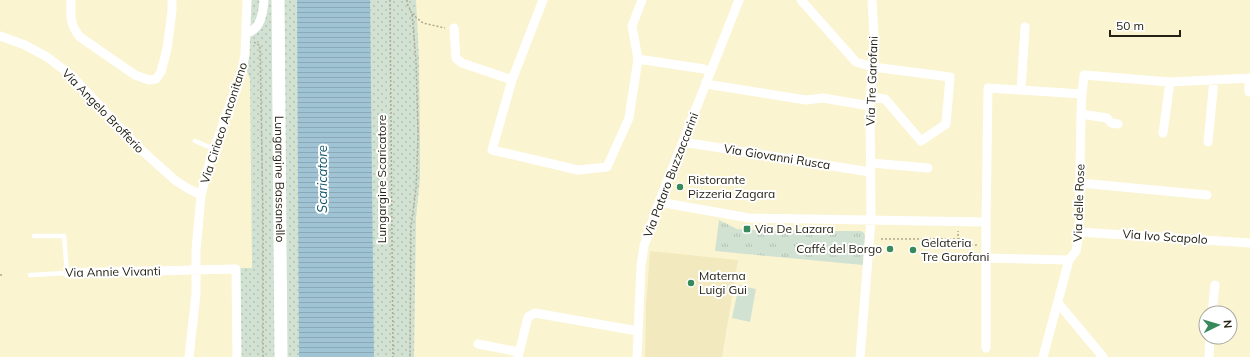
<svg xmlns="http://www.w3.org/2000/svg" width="1250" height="357" font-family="Mulish,sans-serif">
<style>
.built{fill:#f2eabe}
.grass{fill:url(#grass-dots)}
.park{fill:url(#park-tufts)}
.pitch{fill:#d2e2d2}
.water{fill:url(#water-rules)}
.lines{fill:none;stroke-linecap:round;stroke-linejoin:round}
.path{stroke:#afa98e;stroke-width:1.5;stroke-dasharray:2 2;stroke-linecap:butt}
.lane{stroke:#fff;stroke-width:4.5}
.street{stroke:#fff;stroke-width:9}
.secondary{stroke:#fff;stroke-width:13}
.poi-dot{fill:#378a5c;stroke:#fff;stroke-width:1.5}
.labels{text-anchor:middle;stroke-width:4;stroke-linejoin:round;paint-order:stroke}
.street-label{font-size:12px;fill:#242214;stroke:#fff}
.poi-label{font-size:12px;fill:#242214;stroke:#fff;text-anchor:start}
.water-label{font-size:13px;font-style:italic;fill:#11556c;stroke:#fff}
</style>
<defs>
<pattern id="grass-dots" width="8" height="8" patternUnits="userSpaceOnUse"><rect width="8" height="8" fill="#d2e2d2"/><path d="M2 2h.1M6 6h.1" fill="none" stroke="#b4c2b3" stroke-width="1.8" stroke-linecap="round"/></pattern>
<pattern id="park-tufts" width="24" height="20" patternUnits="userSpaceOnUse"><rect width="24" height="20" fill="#d2e2d2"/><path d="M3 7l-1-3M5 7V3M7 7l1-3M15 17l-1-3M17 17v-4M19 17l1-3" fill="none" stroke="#b4c2b3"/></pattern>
<pattern id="water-rules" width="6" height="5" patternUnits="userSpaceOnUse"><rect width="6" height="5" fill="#a1c4d4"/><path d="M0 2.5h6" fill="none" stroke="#8aa8b5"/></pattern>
</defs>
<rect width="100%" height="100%" fill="#fbf4d1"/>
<path class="built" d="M650,251L738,260L722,357H645L646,305Z"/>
<path class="grass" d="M243,0H416L419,59L420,140V179L416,218L414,357H238L236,268H252L250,79L241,55Z"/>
<path class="park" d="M719,220L737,229L779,231L831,229L834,231H861L864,233L865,236L863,265L715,251Z"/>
<path class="pitch" d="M739,285L756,289L750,322L732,318Z"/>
<path class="water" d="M297,0H370L374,357H299Z"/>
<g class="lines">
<path class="path" d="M390,0L393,357
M407,0V3L412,14L416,60L418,135L416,189L411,226L410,357
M412,14L423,23L445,28
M254,42L260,46L263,217V357
M881,239H958V231
M958,239H962L961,245H977
M0,275H2"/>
<path class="lane" d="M195,141L214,149
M30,275L67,273L64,236H34"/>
<path class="street" d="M71,0C71,16 69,24 80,37L135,75L149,80L156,79L161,72L167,49L172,11V0
M543,0L512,80L492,150L578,170L607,167L629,118L638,59L632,26L642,0
M801,0L856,62L873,67L950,77L946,124L921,141L885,99L871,97
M454,28L456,58L462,63L512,80
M247,33C261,29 263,13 264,0
M0,36L25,45L47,57L72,76L137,146L176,181L189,189L201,195
M638,59L704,69L710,72
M706,82L712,85L806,100L823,98L870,106
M1021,90L1025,27
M1249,92V78
M1081,114L1107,118L1111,123L1118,124
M1163,133L1170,82
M683,142L870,172
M1208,142L1214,80
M871,163L928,168
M1080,183L1207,195
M659,202L749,218L986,222V348
M986,222L988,88L1082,94
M1079,232L1250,243
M987,258L1069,260
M67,273L236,269L237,357
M1058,303L1103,357
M1212,313L1215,285
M478,344L519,352
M189,357L196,294V250L201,195L210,161L242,70L245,55L247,0
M518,357L528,317L535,313L638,331
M637,357L641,266L644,246L659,202L739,0
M860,357L871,220L870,106L874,36L872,0
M1043,357L1069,260L1076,251L1079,232L1081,114L1082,94L1084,75L1170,82L1250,78
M1209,357L1210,337"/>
<path class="secondary" id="s1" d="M278,0L281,357"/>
</g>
<g class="poi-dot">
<circle cx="680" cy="187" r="4"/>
<rect x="743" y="225" width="8" height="8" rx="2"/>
<circle cx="890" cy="249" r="4"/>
<circle cx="913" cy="250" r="4"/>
<circle cx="691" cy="283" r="4"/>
</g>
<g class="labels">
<g class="street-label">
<text transform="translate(872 81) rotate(-88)" y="4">Via Tre Garofani</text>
<text transform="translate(103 111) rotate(46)" y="4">Via Angelo Brofferio</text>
<text transform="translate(224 123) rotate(-72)" y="4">Via Ciriaco Anconitano</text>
<text transform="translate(777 157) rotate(9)" y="4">Via Giovanni Rusca</text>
<text transform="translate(671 175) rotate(-69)" y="4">Via Pataro Buzzaccarini</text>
<text dy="4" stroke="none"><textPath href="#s1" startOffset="179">Lungargine Bassanello</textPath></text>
<text transform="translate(382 179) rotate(-90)" y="4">Lungargine Scaricatore</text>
<text transform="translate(1079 203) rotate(-88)" y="4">Via delle Rose</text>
<text transform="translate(1165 237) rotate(4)" y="4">Via Ivo Scapolo</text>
<text transform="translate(113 272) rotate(-1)" y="4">Via Annie Vivanti</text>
</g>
<g class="poi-label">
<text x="688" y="184">Ristorante<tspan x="688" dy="14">Pizzeria Zagara</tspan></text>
<text x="755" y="233">Via De Lazara</text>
<text x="921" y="247">Gelateria<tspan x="921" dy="14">Tre Garofani</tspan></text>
<text x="882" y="253" text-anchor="end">Caffé del Borgo</text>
<text x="699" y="280">Materna<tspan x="699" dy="14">Luigi Gui</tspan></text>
</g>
<g class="water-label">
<text transform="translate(322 179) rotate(-90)" y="5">Scaricatore</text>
</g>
</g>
<g transform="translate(1218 325) rotate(85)"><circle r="19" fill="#ffffff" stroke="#a7a7a1"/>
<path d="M0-3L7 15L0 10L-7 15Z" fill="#378a5c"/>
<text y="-6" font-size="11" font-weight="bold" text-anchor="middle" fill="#242214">N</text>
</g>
<path d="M1110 30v6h70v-6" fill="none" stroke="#242214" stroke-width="2"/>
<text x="1116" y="30" font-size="12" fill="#242214" stroke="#ffffff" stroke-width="3" paint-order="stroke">50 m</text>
</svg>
